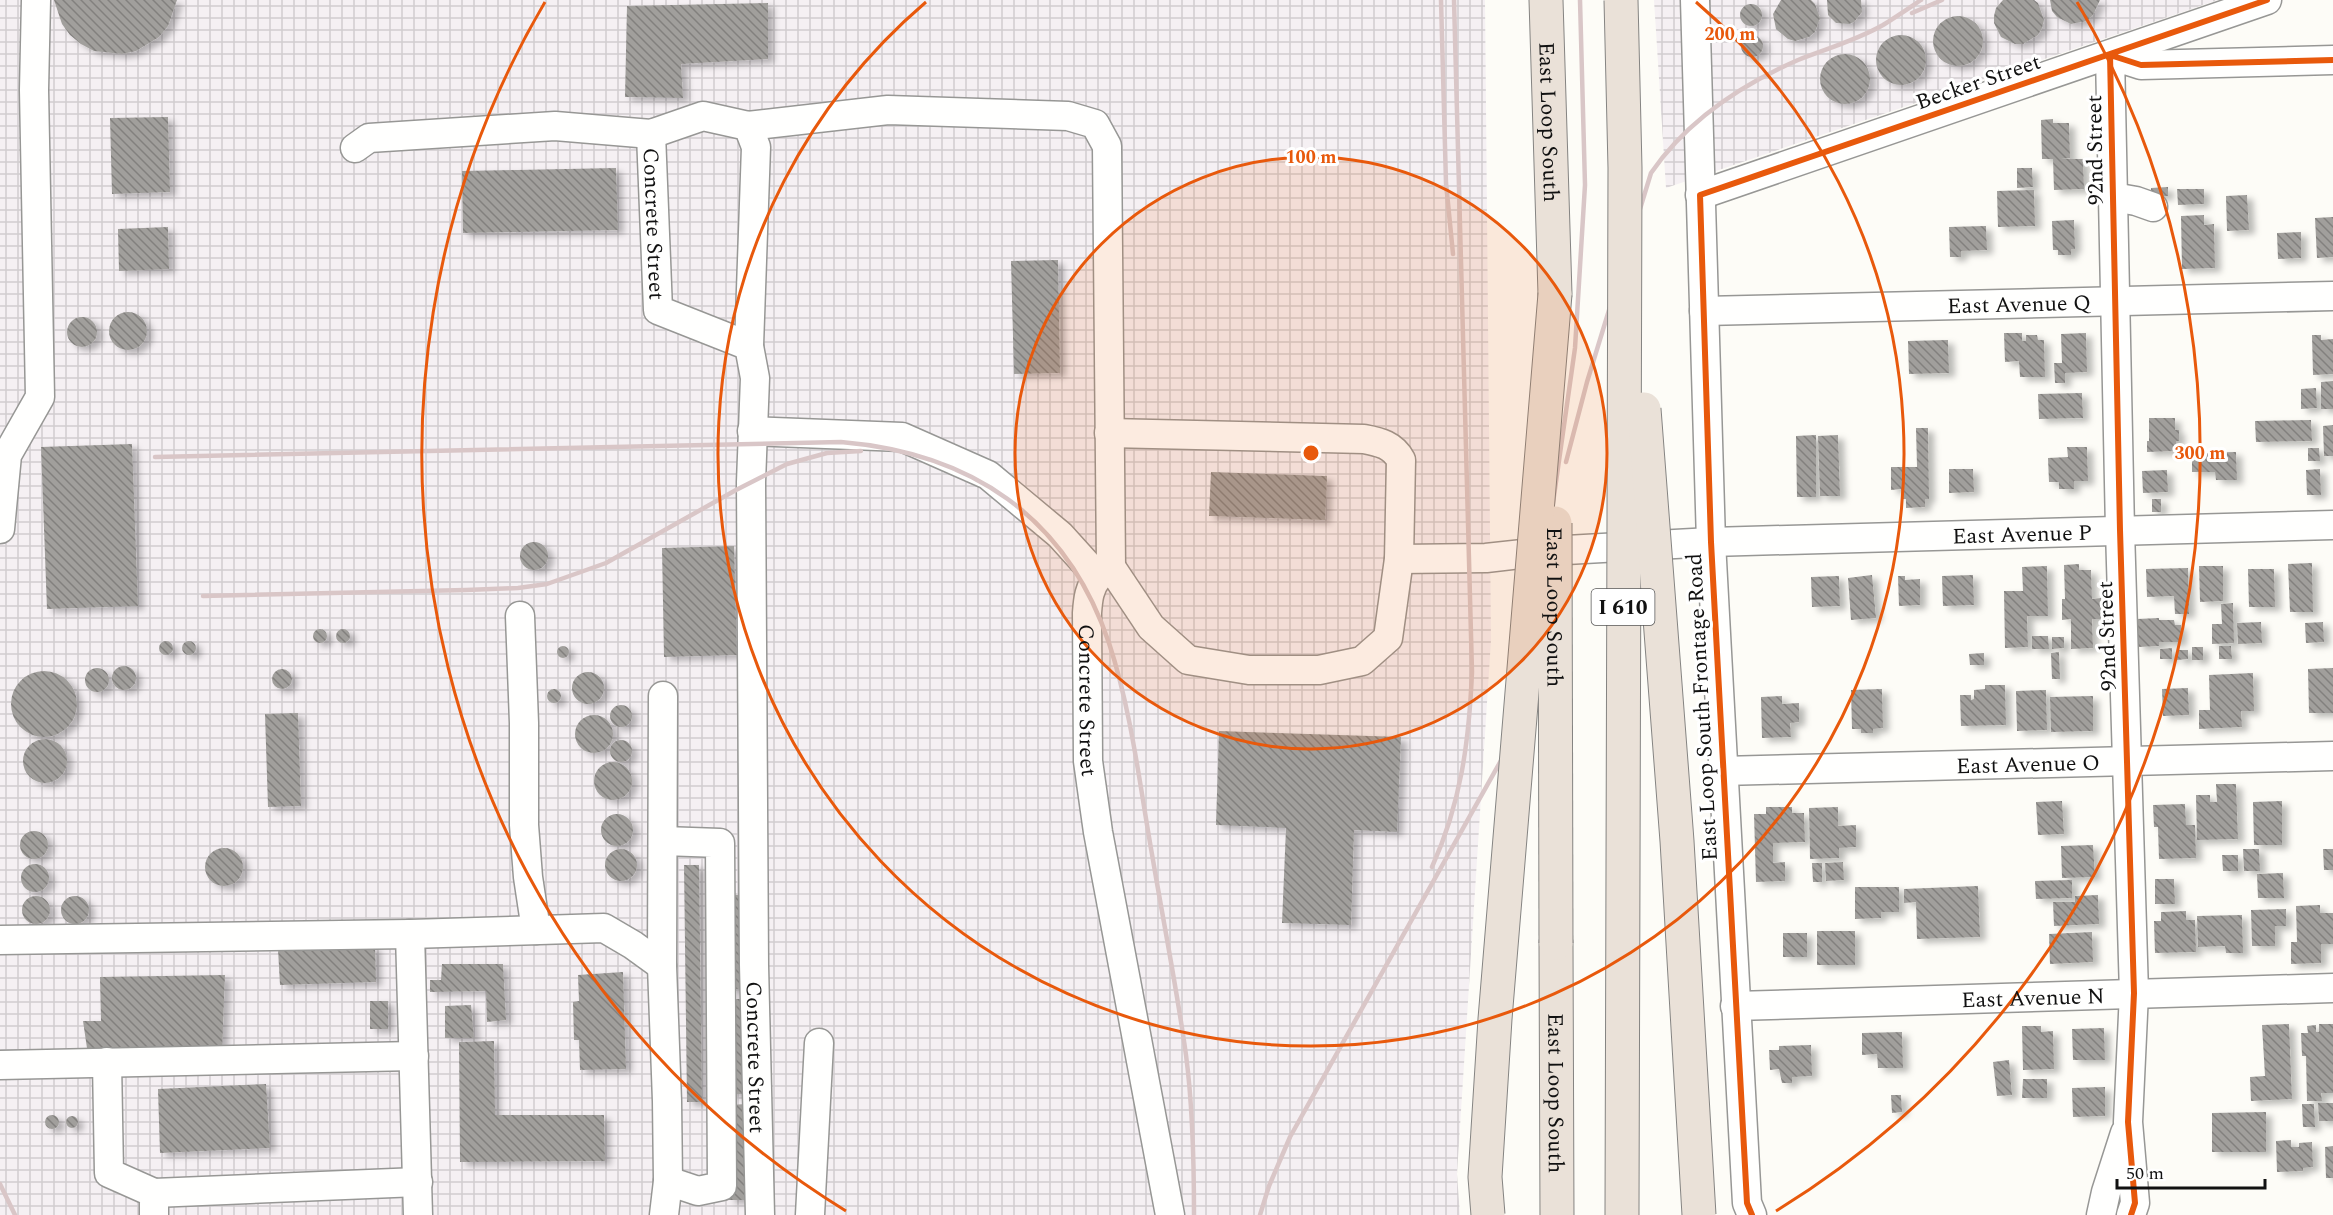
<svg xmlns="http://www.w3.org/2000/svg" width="2333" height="1215" font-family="Spectral,serif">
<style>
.industrial{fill:url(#industrial-grid)}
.building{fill:url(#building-back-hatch);filter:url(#shadow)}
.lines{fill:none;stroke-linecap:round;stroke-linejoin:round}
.minor-casing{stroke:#979795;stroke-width:31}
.highway-casing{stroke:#858482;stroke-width:35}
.minor{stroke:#fffffe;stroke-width:28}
.highway{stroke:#eae1d8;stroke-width:33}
.rail{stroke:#d9c6c7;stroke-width:4.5}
.highway-bridge-casing{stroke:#858482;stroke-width:35;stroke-linecap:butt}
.highway-bridge{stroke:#eae1d8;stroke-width:33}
.cycleway-casing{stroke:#fff;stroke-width:10}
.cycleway{stroke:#e8590c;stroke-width:6}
.ring{fill:none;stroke:#e8590c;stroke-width:3}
.labels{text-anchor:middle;stroke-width:6;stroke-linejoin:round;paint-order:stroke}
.shield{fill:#fff;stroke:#585858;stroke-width:1.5}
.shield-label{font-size:21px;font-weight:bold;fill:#111}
.street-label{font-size:22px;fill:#111;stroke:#fff}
.centre{fill:#e8590c;stroke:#fff;stroke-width:3}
.ring-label{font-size:18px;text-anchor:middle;font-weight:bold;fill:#e8590c;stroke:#fff;stroke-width:6;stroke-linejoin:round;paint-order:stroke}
</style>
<defs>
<pattern id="industrial-grid" width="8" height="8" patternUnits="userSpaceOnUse" patternTransform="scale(1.5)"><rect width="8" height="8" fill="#f5f0f3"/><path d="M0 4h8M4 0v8" fill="none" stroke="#d1cdcf"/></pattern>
<pattern id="building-back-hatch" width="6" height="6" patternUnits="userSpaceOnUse" patternTransform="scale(1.5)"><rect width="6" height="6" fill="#a19f9c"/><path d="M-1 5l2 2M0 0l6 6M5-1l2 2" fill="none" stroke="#82807e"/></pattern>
<filter id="shadow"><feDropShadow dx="6" dy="4" stdDeviation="3" flood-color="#0004"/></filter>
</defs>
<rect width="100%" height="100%" fill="#fdfcf7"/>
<path class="industrial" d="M0,0H1485L1491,640L1457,1174L1460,1215H0Z
M1654,0H2218L1666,188Z"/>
<path class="building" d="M54,0H177L168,26L159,37L136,51L122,54L94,51L81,44L70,35L62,24Z
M1781,0H1811L1815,4L1820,18L1815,32L1809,37L1795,41L1788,39L1776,29L1773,14Z
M1827,0H1861L1862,12L1854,22L1849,24L1836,23L1828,15Z
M2003,0H2034L2038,3L2044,20L2042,28L2038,35L2023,44H2015L2001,37L1994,23V16L1996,8Z
M2050,0H2100L2093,15L2087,21L2071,24L2057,17L2052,11Z
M768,3V59L681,64L683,98L625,97L627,6Z
M1740 15a11 11 0 1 1 22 0a11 11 0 1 1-22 0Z
M1933 41a25 25 0 1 1 50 0a25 25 0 1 1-50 0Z
M1741 46a11 11 0 1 1 22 0a11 11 0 1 1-22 0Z
M1876 60a25 25 0 1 1 50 0a25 25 0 1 1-50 0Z
M1820 79a25 25 0 1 1 50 0a25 25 0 1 1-50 0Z
M168,117L170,192L112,194L110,118Z
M2053,119V123H2069L2070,158L2061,159H2083L2084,189L2054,190L2053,159H2042L2041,120Z
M616,168L618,230L463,233L462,171Z
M2017,168H2032L2033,187L2017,188Z
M2168,187V196H2151V188Z
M2177,189H2204V204L2178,205Z
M2034,190L2035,226L1998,227L1997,191Z
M2247,195L2249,230L2227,231L2226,196Z
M2204,215V225L2214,224L2215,268L2182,269L2181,216Z
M2333,217V257L2317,258L2315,218Z
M2074,220L2075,249H2071V255H2058V250H2053L2052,221Z
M1986,226L1987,250L1961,251V257H1950L1949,227Z
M168,227L169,269L119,271L118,229Z
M2301,232V258L2278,259L2277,233Z
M1058,260L1060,373L1014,374L1011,261Z
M109 331a19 19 0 1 1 38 0a19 19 0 1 1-38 0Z
M67 332a15 15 0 1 1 30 0a15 15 0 1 1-30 0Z
M2004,333H2022V341H2026V335H2037L2038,340H2044L2045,377H2020L2019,361L2005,362Z
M2086,333L2087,372L2065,373V383H2055L2054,363H2062L2061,334Z
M2312,335H2321V340L2333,339V374L2313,375Z
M1948,340L1949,373L1909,374L1908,341Z
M2333,381V409H2321V382Z
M2316,388L2317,408L2301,409V389Z
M2082,393L2083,418L2039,419L2038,394Z
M2149,418H2175V430H2179V441H2176V451L2147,452V441H2149Z
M2311,420L2312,441L2256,442L2255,421Z
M2333,425V456H2324L2323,426Z
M1916,428H1928L1929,499H1925V507L1906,508V499H1902L1901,489L1891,490V467H1917Z
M1816,435V497H1797L1796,436Z
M1838,435L1840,496H1820L1818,436Z
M132,444L138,606L47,609L41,447Z
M2067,447H2087L2088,481H2074V489H2059V482H2049L2048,458L2068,457Z
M2308,448H2319L2320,461H2308Z
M2236,452L2237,480H2216L2215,472H2192V453Z
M1949,469H1973L1974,492L1949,493Z
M2320,469L2321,495H2307L2306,470Z
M2167,470L2168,492L2143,493L2142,471Z
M1211,472L1327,476L1325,520L1209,516Z
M2152,499H2161V512H2152Z
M520 556a14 14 0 1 1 28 0a14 14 0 1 1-28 0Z
M734,546L737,655L664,657L662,548Z
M2312,563L2313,612H2290L2288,564Z
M2079,564V570H2091L2092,599L2101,598V619H2092L2093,648L2071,649V619L2062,620V599H2065L2064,565Z
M2047,566L2048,616H2027L2028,647L2005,648L2004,591H2023L2022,567Z
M2199,566H2223V601L2200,602Z
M2188,568L2189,614H2175L2174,596L2147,597L2146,569Z
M2248,569H2274L2275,607H2249Z
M1872,575L1876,618L1851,620L1848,578Z
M1973,575L1974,605L1943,606L1942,576Z
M1839,576L1840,606L1812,607L1811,577Z
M1898,576H1905V580L1920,579V605L1899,606Z
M2233,603L2234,643L2212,644V624H2222L2221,604Z
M2159,618V620H2174L2175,625H2181V642H2159V646L2138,647L2137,619Z
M2261,622L2262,643L2238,644L2237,623Z
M2323,622L2324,642L2306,643L2305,623Z
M313 636a7 7 0 1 1 14 0a7 7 0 1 1-14 0Z
M336 636a7 7 0 1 1 14 0a7 7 0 1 1-14 0Z
M2032,636H2048L2049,649H2032Z
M2052,637H2064V648L2052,649Z
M182 648a7 7 0 1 1 14 0a7 7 0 1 1-14 0Z
M159 648a7 7 0 1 1 14 0a7 7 0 1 1-14 0Z
M557 652a6 6 0 1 1 12 0a6 6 0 1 1-12 0Z
M2219,646H2231L2232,659H2219Z
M2192,647H2203V660H2192Z
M2172,648V659H2160V649Z
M2177,650H2188V659L2177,660Z
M2059,652L2060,679H2052L2051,653Z
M1984,653V665H1970L1969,654Z
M112 678a12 12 0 1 1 24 0a12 12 0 1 1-24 0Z
M2333,668V713H2309L2308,669Z
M85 680a12 12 0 1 1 24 0a12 12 0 1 1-24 0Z
M272 679a10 10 0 1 1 20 0a10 10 0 1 1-20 0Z
M11 704a33 33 0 1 1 66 0a33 33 0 1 1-66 0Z
M572 688a16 16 0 1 1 32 0a16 16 0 1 1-32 0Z
M2253,673L2254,711H2241L2242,727L2199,729V710H2210L2209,675Z
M1985,685H2005L2006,725L1961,726L1960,695H1971V700L1974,699V690L1985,689Z
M2188,688L2189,715L2163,716L2162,689Z
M1882,689L1883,728L1873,729V733H1861V729H1852L1851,690Z
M547 696a7 7 0 1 1 14 0a7 7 0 1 1-14 0Z
M2046,690L2047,730L2017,731L2016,691Z
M1782,696V704L1799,703V722L1790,723L1791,737L1762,738L1761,697Z
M2093,696V731L2051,732L2050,697Z
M610 716a11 11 0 1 1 22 0a11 11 0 1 1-22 0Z
M298,713L301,806L268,807L265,714Z
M575 734a19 19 0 1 1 38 0a19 19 0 1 1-38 0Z
M1219,731L1401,737L1397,832L1354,830L1351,925L1282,923L1286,828L1216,825Z
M23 761a22 22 0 1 1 44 0a22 22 0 1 1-44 0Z
M610 751a11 11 0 1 1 22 0a11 11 0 1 1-22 0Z
M594 781a19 19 0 1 1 38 0a19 19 0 1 1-38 0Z
M2216,784H2236L2238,839L2197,840L2196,795H2210V802H2217Z
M2062,801L2064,834L2038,835L2036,802Z
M2282,801V845H2254L2253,802Z
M2185,804L2186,825H2195L2196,858L2159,859L2158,827H2154L2153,805Z
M1766,807H1792V813H1804L1805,842L1773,843V863L1785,862V881L1756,882L1754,814H1766Z
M1838,807V826L1856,825V847L1839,848V858L1810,859L1809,808Z
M601 830a16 16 0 1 1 32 0a16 16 0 1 1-32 0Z
M20 845a14 14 0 1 1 28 0a14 14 0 1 1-28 0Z
M2093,845L2095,877L2062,878L2061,846Z
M205 867a19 19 0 1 1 38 0a19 19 0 1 1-38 0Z
M2243,849H2259L2260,871H2244Z
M2323,849H2333V870H2324Z
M605 865a16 16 0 1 1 32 0a16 16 0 1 1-32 0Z
M2222,855H2238V871H2223Z
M1843,862L1844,880L1826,881L1825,863Z
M1812,863H1822V882H1813Z
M21 878a14 14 0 1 1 28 0a14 14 0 1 1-28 0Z
M684,865H699L702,1102H687Z
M2283,873L2284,898H2258L2257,874Z
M2155,879H2174L2175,904H2155Z
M2072,880V898L2036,899L2035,881Z
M1978,886L1980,937L1917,939L1916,902L1904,903V889Z
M1855,887H1899V912H1881V918L1855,919Z
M728,895H746L747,989H729Z
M2098,895L2099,924L2054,926L2053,902H2075V896Z
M22 910a14 14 0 1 1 28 0a14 14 0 1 1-28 0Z
M61 910a14 14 0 1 1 28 0a14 14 0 1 1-28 0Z
M2320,905V913H2333V944H2321V963L2291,964V942H2297L2296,906Z
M2286,909V926H2275V946H2252L2251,910Z
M2186,911V920H2195L2196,952L2155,953L2154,921H2161V912Z
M2242,915L2243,953H2226L2225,946L2198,947L2197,916Z
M1817,931H1855V965H1817Z
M2092,932L2093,962L2050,964L2049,934Z
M1783,933H1807V957H1783Z
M375,946L376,982L280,985L278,949Z
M442,964H503L506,1020L487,1022L486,991L430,992V980H441Z
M623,972L626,1069L580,1070L579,1040H574L573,1002L579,1001L578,975Z
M225,975L222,1049L88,1055L83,1021H101L100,977Z
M729,999H746L747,1094H730Z
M370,1001H388V1029H370Z
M471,1005L474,1038H445V1006Z
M2289,1024L2292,1099L2251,1101L2250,1077L2265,1076L2262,1025Z
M2319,1024H2333V1093H2321L2322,1101H2307L2306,1056H2302L2301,1033H2308L2307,1026L2316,1025V1032H2319Z
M2022,1026H2041V1032L2053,1031L2054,1069L2023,1070Z
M2104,1028L2105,1060H2073L2072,1029Z
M1902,1032L1903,1068H1878L1877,1054L1862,1055V1033Z
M494,1041L495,1115H604L605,1161L460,1162L459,1042Z
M1811,1045L1812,1076L1792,1077V1083H1782L1779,1069L1770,1070L1769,1050H1779V1046Z
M2009,1060L2012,1095L1997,1096L1993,1062Z
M2023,1079H2047V1098H2022Z
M266,1084L270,1148L160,1153L158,1089Z
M2105,1087V1116L2073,1117L2072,1088Z
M1891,1095H1901L1902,1112L1892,1113Z
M2318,1103H2333V1121H2319Z
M747,1104L748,1200H729L728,1105Z
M2302,1104H2314L2315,1127H2303Z
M2266,1112V1152H2212V1113Z
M45 1122a7 7 0 1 1 14 0a7 7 0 1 1-14 0Z
M66 1122a6 6 0 1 1 12 0a6 6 0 1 1-12 0Z
M2291,1140V1147H2299V1143L2312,1142L2313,1167L2303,1168V1171L2277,1172L2276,1141Z
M2333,1146V1178H2326L2325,1147Z"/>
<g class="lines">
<g class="minor-casing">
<g id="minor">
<path d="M1695,0L1711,542L1747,1203L1752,1215"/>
<path d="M748,126L888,110L1068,116L1095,124L1107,146L1111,567"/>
<path id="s1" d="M651,134L658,310L749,346L755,378L751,482L754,965L760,1215"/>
<path d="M355,148L369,138L555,126L651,134L703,116L748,126L756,147L749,346"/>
<path d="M1700,195L2267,0"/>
<path d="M2113,197L2136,201L2153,207"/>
<path id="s2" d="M1704,311L2333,296"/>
<path id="s3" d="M752,431L902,437L988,475L1060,535L1098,577C1089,588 1088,599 1087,613L1088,761L1098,832L1170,1215"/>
<path d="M0,529L7,455L40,397L34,90L36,0"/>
<path id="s4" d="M1399,559L1486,558L1548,551L1711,542L2333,525"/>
<path d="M1098,577L1111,567L1151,627L1188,660L1249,670H1319L1362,661L1388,638L1399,559L1401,460C1393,445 1380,442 1364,439L1109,433"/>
<path d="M520,616L524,723V825L528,877L536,930"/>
<path d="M663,696L662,966L667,1101L668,1181L664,1215"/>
<path id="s5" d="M1722,771L2333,756"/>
<path d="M663,841L720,843L722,1186L698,1191L668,1181"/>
<path d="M410,934L418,1215"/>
<path d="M0,940L410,934L604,928L633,945L662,966"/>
<path id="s6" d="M1735,1006L2333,988"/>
<path d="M107,1062L109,1173L154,1193V1215"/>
<path d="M0,1065L414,1056"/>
<path d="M154,1193L418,1182"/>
<path d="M810,1215L819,1043"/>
<path d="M2101,1215L2106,1192L2125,1133"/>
<path d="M2131,1215L2135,1203L2128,1122L2134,993L2120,530L2110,55L2141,65L2333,60"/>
</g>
</g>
<g class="highway-casing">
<g id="highway">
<path id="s7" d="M1546,0L1555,294"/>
<path id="s8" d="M1556,943L1557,1215"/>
</g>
</g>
<use href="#minor" class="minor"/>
<use href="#highway" class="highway"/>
<path class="rail" d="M1441,0L1446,183L1453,254
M1912,13L1942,0
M155,457L841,442C971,453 1066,516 1109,643C1132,713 1140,788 1153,860C1164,925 1177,990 1186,1055C1193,1108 1194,1162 1194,1215
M1566,462L1587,382L1651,173C1686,122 1741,85 1798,60C1826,49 1857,40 1883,25C1896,17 1909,8 1921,0
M203,596L466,590L518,588L547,584L606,563L736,490L787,464L827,453L861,451
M1432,867C1461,803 1469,742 1472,672L1454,0
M0,1184L15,1215
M1260,1215L1269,1186L1290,1137L1508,748L1528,691L1539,642L1551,517L1575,348L1585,185L1580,0"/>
<g class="highway-bridge-casing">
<g id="highway-bridge">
<path d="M1621,0L1625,168L1622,1215"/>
<path d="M1644,409L1677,841L1699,1215"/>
<path id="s9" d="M1555,523L1556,943"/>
<path d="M1488,1215L1485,1177L1495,1019L1555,294"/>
</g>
</g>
<use href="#highway-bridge" class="highway-bridge"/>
<g class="cycleway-casing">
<path id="cycleway" d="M1752,1215L1747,1203L1711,542L1700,195L2267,0
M2131,1215L2135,1203L2128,1122L2134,993L2120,530L2110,55L2141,65L2333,60"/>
</g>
<use href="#cycleway" class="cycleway"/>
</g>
<circle cx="1311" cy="453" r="296" fill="#e8590c" fill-opacity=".12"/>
<g class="ring">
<circle cx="1311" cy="453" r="296"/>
<path d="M1696 2A593 593 0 1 1 926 2"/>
<path d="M846 1211A889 889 0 0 1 545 2M2077 2A889 889 0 0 1 1776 1211"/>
</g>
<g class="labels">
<rect class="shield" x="1591.5" y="589" width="63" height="36" rx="4.5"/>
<g class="shield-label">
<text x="1623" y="614">I 610</text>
</g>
<g class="street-label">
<text transform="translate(1978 81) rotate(-19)" y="8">Becker Street</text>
<text dy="8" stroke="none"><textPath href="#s7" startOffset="122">East Loop South</textPath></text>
<text transform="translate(2094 150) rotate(-91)" y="8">92nd Street</text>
<text dy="8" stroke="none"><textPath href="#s1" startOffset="90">Concrete Street</textPath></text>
<text dy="8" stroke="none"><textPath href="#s2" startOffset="315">East Avenue Q</textPath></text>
<text dy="8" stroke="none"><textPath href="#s4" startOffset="624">East Avenue P</textPath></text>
<text dy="8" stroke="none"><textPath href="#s9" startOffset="84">East Loop South</textPath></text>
<text transform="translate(2106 636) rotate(-92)" y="8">92nd Street</text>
<text dy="8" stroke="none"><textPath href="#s3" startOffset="520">Concrete Street</textPath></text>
<text transform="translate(1701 707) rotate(-93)" y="8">East Loop South Frontage Road</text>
<text dy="8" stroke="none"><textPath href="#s5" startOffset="306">East Avenue O</textPath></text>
<text dy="8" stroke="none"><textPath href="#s6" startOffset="298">East Avenue N</textPath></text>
<text dy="8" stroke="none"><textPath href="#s1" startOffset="986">Concrete Street</textPath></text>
<text dy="8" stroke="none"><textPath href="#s8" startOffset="150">East Loop South</textPath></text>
</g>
</g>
<circle cx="1311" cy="453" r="9" class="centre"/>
<g class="ring-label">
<text x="1730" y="40">200 m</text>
<text x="1311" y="163">100 m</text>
<text x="2200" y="459">300 m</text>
</g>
<path d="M2117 1179v9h148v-9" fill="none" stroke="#111111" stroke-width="3"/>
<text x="2126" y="1179" font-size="18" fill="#111111" stroke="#ffffff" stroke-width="4.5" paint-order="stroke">50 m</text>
</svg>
